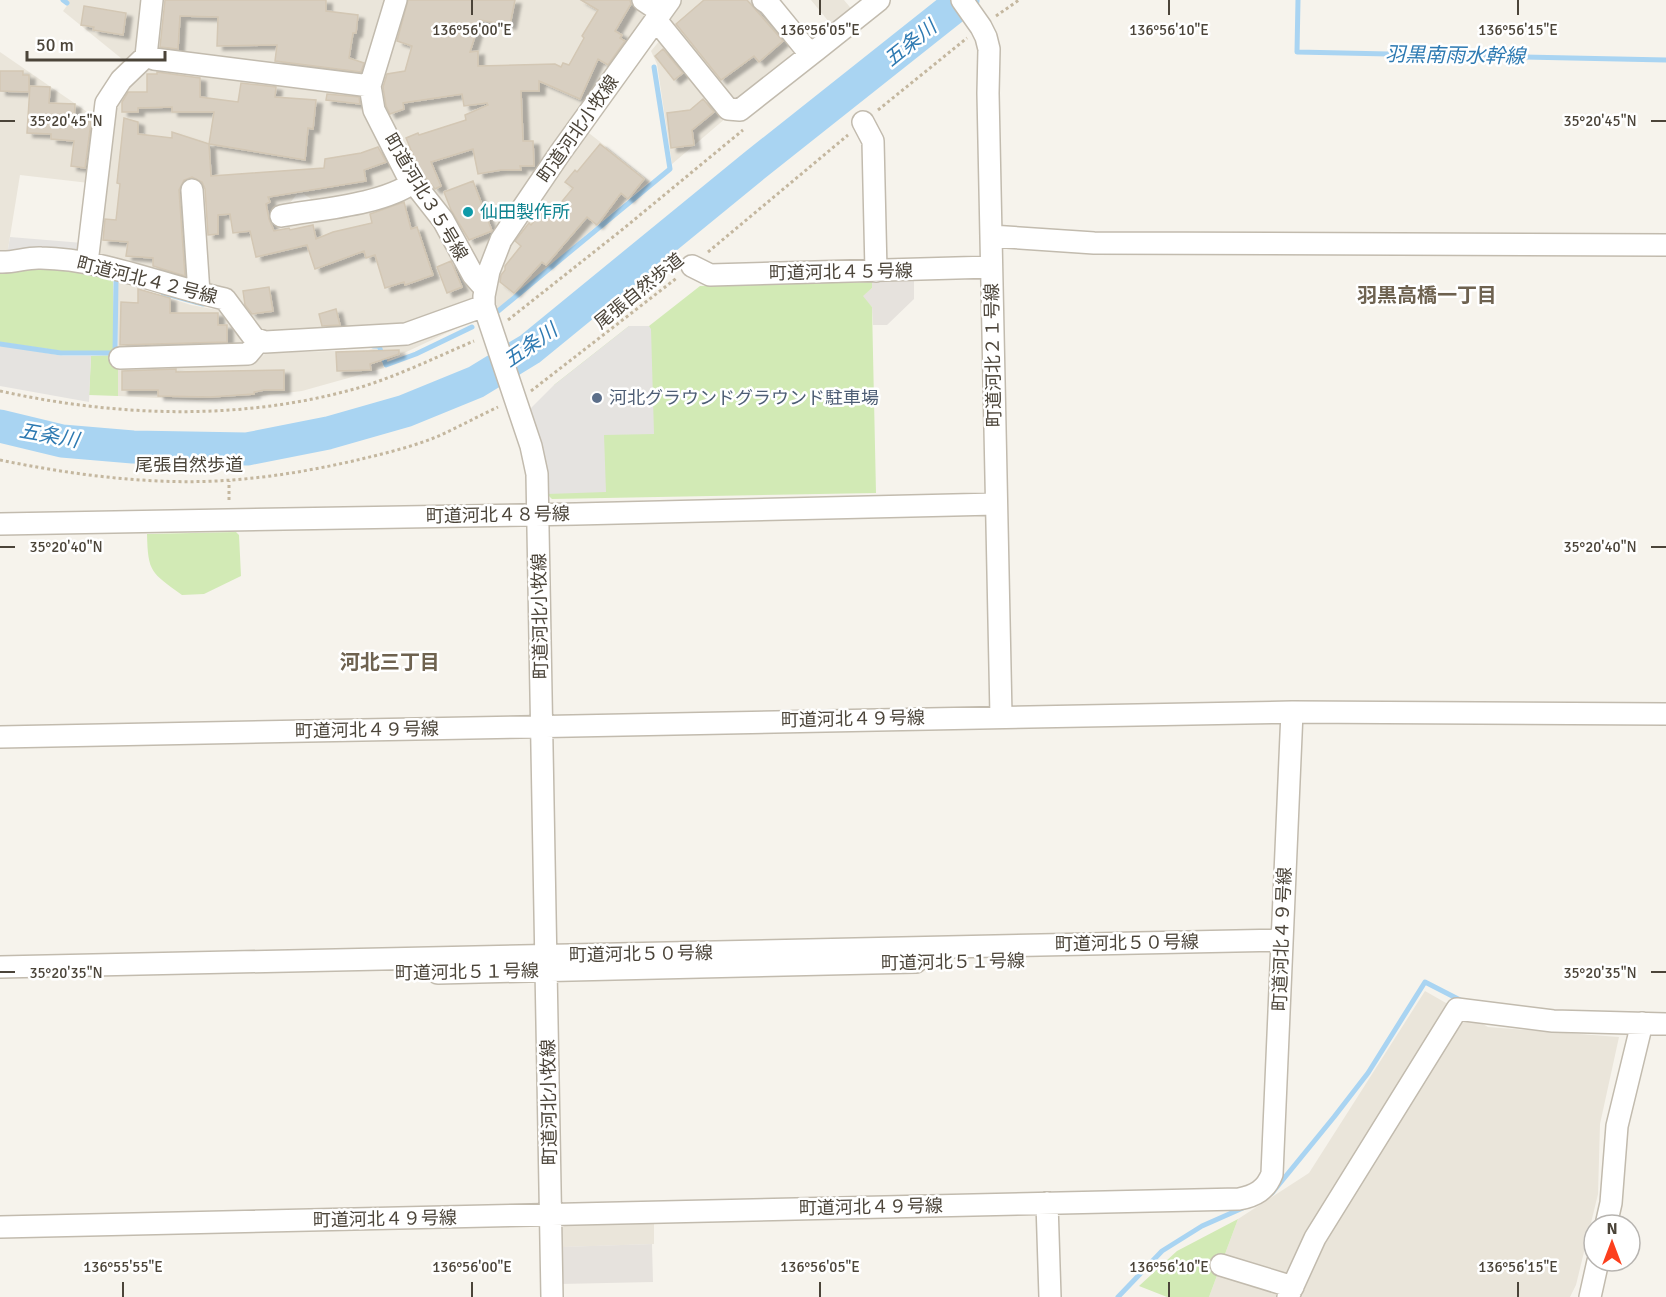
<svg xmlns="http://www.w3.org/2000/svg" width="1666" height="1297" font-family="Signika,'Noto Sans JP',sans-serif">
<style>
.residential{fill:#eae5da}
.industrial{fill:#e6e2dd}
.green{fill:#d2eab5}
.parking{fill:#e5e3e0}
.lines{fill:none;stroke-linecap:round;stroke-linejoin:round}
.stream{stroke:#a9d4f2;stroke-width:5}
.river{stroke:#a9d4f2;stroke-width:33}
.building{fill:#d8cfc1;stroke:#d3c7b4;stroke-width:1.5;filter:url(#shadow)}
.minor-casing{stroke:#c2bbae;stroke-width:24}
.path{stroke:#c4b79f;stroke-width:3;stroke-dasharray:3 3;stroke-linecap:butt}
.minor{stroke:#fff;stroke-width:21}
.ticks{fill:none;stroke:#4b4439;stroke-width:2}
.culture-dot{fill:#0f9aa8;stroke:#fff;stroke-width:2}
.service-dot{fill:#5c6f8a;stroke:#fff;stroke-width:2}
.labels{text-anchor:middle;stroke-width:5;stroke-linejoin:round;paint-order:stroke}
.street-label{font-size:18px;fill:#4b4439;stroke:#fff}
.culture-label{font-size:18px;fill:#0d838f;stroke:#fff;text-anchor:start}
.service-label{font-size:18px;fill:#4e5e75;stroke:#fff;text-anchor:start}
.water-label{font-size:20px;font-style:italic;fill:#2e7ab2;stroke:#fff}
.neighbourhood-label{font-size:20px;font-weight:bold;fill:#6e6250;stroke:#fff}
.ticks-label{font-size:15px;text-anchor:middle;fill:#4b4439;stroke:#fff;stroke-width:5;stroke-linejoin:round;paint-order:stroke}
</style>
<defs>
<filter id="shadow"><feDropShadow dx="6" dy="4" stdDeviation="1.5" flood-color="#0004"/></filter>
</defs>
<rect width="100%" height="100%" fill="#f6f3ec"/>
<path class="residential" d="M66,0H147L140,47L127,63L63,11L69,3Z
M158,0H392L366,79L152,48Z
M402,0H632L650,15L481,266L477,269L428,194L378,100L397,15Z
M682,0H752L765,9L796,48V58L741,101L729,100L668,20Z
M811,0H844L854,12L834,28Z
M661,39L726,118L672,164L657,64L651,51Z
M0,52L96,118L89,183L20,175L7,255L0,257Z
M150,64L362,88L401,173L396,185L364,194L315,202L304,194L296,195L288,206L410,197L419,198L472,287L475,298L403,328L261,336L229,294L93,259L112,105Z
M585,130L650,181L497,310L495,307L496,273L505,247Z
M118,282L191,305L218,310L247,345L118,352Z
M466,319L468,323L387,361L379,341Z
M377,348L384,368L302,391L251,397L197,400L118,396V363L258,360L266,353L368,350Z
M1425,991L1488,1027L1619,1037L1600,1124L1598,1194L1576,1285L1570,1297H1209L1238,1219L1309,1173Z
M654,1220V1244L563,1247L562,1228L567,1223Z"/>
<path class="industrial" d="M914,281V299L887,325H873L872,307L862,296L872,288V282Z
M652,1244L653,1282L560,1284L559,1247Z"/>
<path class="green" d="M37,263L113,276L114,351H61L0,342V268Z
M872,282V288L863,296L872,307L876,493L552,499L547,494L554,385L629,326H649L700,286Z
M118,355V396L89,395L91,356Z
M236,532L239,535L241,576L204,594L182,595C151,572 148,573 147,534Z
M1238,1219L1209,1297H1167L1139,1286L1177,1251Z"/>
<path class="parking" d="M10,237L83,243L82,252L7,255Z
M629,326H649L651,329L654,434L604,435L606,492L547,494L528,411L554,385Z
M0,345L63,356H91L89,402L0,386Z"/>
<g class="lines">
<path class="stream" d="M63,0L67,3
M1298,0L1297,52L1666,60
M163,293L203,304
M497,312L670,169L654,67
M0,344L61,353H115L116,279L120,280
M373,346H379L386,365L416,354L472,327
M1272,1193L1334,1117L1368,1073L1425,982L1462,1001
M1118,1297L1162,1251L1202,1226L1245,1207"/>
<path class="river" d="M0,426L62,441L133,447L247,449L328,433L405,411L476,382L530,349L755,165L963,0"/>
</g>
<path class="building" d="M165,0H326V11L358,15L356,33H353L349,58L364,63L361,72L275,61L277,45L217,46L218,17L180,16L178,49L160,47Z
M408,0H515L510,25L480,20L470,52L478,51V66L555,64L561,67L563,63L569,65L584,38L582,36L598,10L581,0H630L631,4L615,31L622,35L620,38L625,41L608,65L598,59L580,99L539,81V91H521L523,141H533L534,166H520L521,170H501L478,174L473,149L431,162L441,186L435,189L419,169L406,138L418,133L419,135L466,120L465,115L488,105L487,103L464,106L462,94L403,103L404,109L390,114L386,106L383,87L387,74L405,71L412,46L397,41Z
M704,0H747L783,41L759,62L754,56L721,80L676,24Z
M84,6L126,13L123,35L93,30L94,27L81,25Z
M663,49L683,73L674,80L655,56Z
M0,71H23V75H29V92L0,91Z
M157,72L200,78V97L238,102L241,83L276,87L275,97L316,100L313,129L308,128L305,160L209,144L211,176L324,168L325,159L361,153L378,147L386,162L364,170L366,181L268,197L270,202L266,204L269,219L274,231L289,228L290,230L313,225L316,239L333,232L372,223L370,214L404,202L411,229L417,227L433,275L405,285L404,282L385,288L375,255L366,258L364,251L315,269L307,245L256,257L250,231L233,233L230,214L218,215V234L208,235L205,189L202,182L192,177L184,180L179,190L185,276L153,266V258L126,256L128,242L103,240L105,219L116,220L120,184L117,183L124,118L138,122V134L172,138V132L209,144L214,112H172V107L138,108V112H122V102L128,92H147V74H157Z
M30,86L50,87L49,103L75,104L74,121L91,122L85,168L71,166L74,141L51,139V134L27,133Z
M327,94L359,97L360,104L326,100Z
M703,99L714,112L692,130L694,145L671,148L667,113L690,110Z
M600,144L644,179L628,199L621,193L597,225L587,217L546,265L542,262L514,293L500,282L501,275L505,270V266L521,246L515,241L529,223L531,225L543,210L550,216L573,188L565,182L575,170L577,172Z
M473,181L492,231L469,240L451,210L444,192Z
M451,261L462,287L447,293L437,267Z
M269,287L273,311L252,314L245,305L243,291Z
M138,289L170,298V313H218V325H227V342L120,345L121,302L138,303Z
M336,309L340,325L322,326L319,314Z
M399,350V354L370,364L371,370L337,371L336,352Z
M176,369V372L284,370V390H264L254,392V394L210,397L158,396V390H122V371Z"/>
<g class="lines">
<g class="minor-casing">
<path id="minor" d="M396,0L370,86L374,110L406,173L443,220L473,275L481,284L485,286
M643,0L661,12
M763,0L769,4L805,48L815,51L879,0
M962,0L981,27L986,37L989,49L988,93L1001,716
M656,20L728,109L740,110L815,51
M146,56L154,59L370,86
M863,122L873,141L876,271
M192,190L199,293
M281,216C320,209 382,205 414,182
M991,236L1094,243L1666,245
M0,262C14,263 27,257 41,258C104,259 164,286 225,299L254,338L265,342L406,334L484,306
M87,263L106,103L121,80L146,56L152,0
M692,266L710,275L991,267
M120,358L248,354L259,341
M0,524L576,514L996,504
M1292,712L1666,714
M0,737L1292,712L1272,1174C1266,1190 1255,1196 1239,1199L0,1227
M0,967L1282,940
M438,973L916,962
M1047,1203L1050,1297
M1606,1225L1611,1203L1617,1126L1642,1023
M1221,1265L1293,1287
M552,1297L537,474L531,446L484,306V296L489,271L501,240L560,153L670,0
M1288,1297L1315,1238L1457,1009L1553,1021L1666,1024
M1590,1297L1598,1261"/>
</g>
<path class="path" d="M996,16L1019,0
M878,110L967,38
M708,252L848,135
M508,320L623,229L743,130
M0,391C113,416 234,421 347,391C390,380 434,358 474,341
M531,391L678,277
M0,460C72,475 158,486 231,480C273,477 313,470 353,461C382,454 413,447 441,435C460,426 479,416 498,407
M229,500V481"/>
<use href="#minor" class="minor"/>
</g>
<path class="ticks" d="M472,0V15M820,0V15M1169,0V15M1518,0V15M0,121H15M1651,121H1666M0,547H15M1651,547H1666M0,972H15M1651,972H1666M123,1282V1297M472,1282V1297M820,1282V1297M1169,1282V1297M1518,1282V1297"/>
<circle class="culture-dot" cx="468" cy="212" r="6"/>
<circle class="service-dot" cx="597" cy="398" r="6"/>
<g class="labels">
<g class="street-label">
<text transform="translate(578 129) rotate(-55)" y="6">町道河北小牧線</text>
<text transform="translate(426 197) rotate(59)" y="6">町道河北３５号線</text>
<text transform="translate(841 272) rotate(-1)" y="6">町道河北４５号線</text>
<text transform="translate(147 280) rotate(14)" y="6">町道河北４２号線</text>
<text transform="translate(639 291) rotate(-39)" y="6">尾張自然歩道</text>
<text transform="translate(993 355) rotate(-91)" y="6">町道河北２１号線</text>
<text x="189" y="471">尾張自然歩道</text>
<text transform="translate(498 515) rotate(-1)" y="6">町道河北４８号線</text>
<text transform="translate(540 616) rotate(-91)" y="6">町道河北小牧線</text>
<text transform="translate(853 719) rotate(-1)" y="6">町道河北４９号線</text>
<text transform="translate(367 730) rotate(-1)" y="6">町道河北４９号線</text>
<text transform="translate(1282 939) rotate(-88)" y="6">町道河北４９号線</text>
<text transform="translate(1127 943) rotate(-1)" y="6">町道河北５０号線</text>
<text transform="translate(641 954) rotate(-1)" y="6">町道河北５０号線</text>
<text transform="translate(953 962) rotate(-1)" y="6">町道河北５１号線</text>
<text transform="translate(467 972) rotate(-1)" y="6">町道河北５１号線</text>
<text transform="translate(549 1102) rotate(-91)" y="6">町道河北小牧線</text>
<text transform="translate(871 1207) rotate(-1)" y="6">町道河北４９号線</text>
<text transform="translate(385 1219) rotate(-1)" y="6">町道河北４９号線</text>
</g>
<g class="culture-label">
<text x="480" y="218">仙田製作所</text>
</g>
<g class="service-label">
<text x="609" y="404">河北グラウンドグラウンド駐車場</text>
</g>
<g class="water-label">
<text transform="translate(910 43) rotate(-39)" y="7">五条川</text>
<text transform="translate(1455 55) rotate(1)" y="7">羽黒南雨水幹線</text>
<text transform="translate(530 345) rotate(-35)" y="7">五条川</text>
<text transform="translate(49 435) rotate(10)" y="7">五条川</text>
</g>
<g class="neighbourhood-label">
<text x="1427" y="302">羽黒高橋一丁目</text>
<text x="390" y="669">河北三丁目</text>
</g>
</g>
<g class="ticks-label">
<text x="472" y="35">136°56'00"E</text>
<text x="820" y="35">136°56'05"E</text>
<text x="1169" y="35">136°56'10"E</text>
<text x="1518" y="35">136°56'15"E</text>
<text x="66" y="126">35°20'45"N</text>
<text x="1600" y="126">35°20'45"N</text>
<text x="66" y="552">35°20'40"N</text>
<text x="1600" y="552">35°20'40"N</text>
<text x="66" y="978">35°20'35"N</text>
<text x="1600" y="978">35°20'35"N</text>
<text x="123" y="1272">136°55'55"E</text>
<text x="472" y="1272">136°56'00"E</text>
<text x="820" y="1272">136°56'05"E</text>
<text x="1169" y="1272">136°56'10"E</text>
<text x="1518" y="1272">136°56'15"E</text>
</g>
<g transform="translate(1612 1243)"><circle r="28" fill="#ffffff" stroke="#b7b4b0" stroke-width="1.5"/>
<path d="M0-4.5L10 22L0 15L-10 22Z" fill="#fc3f1d"/>
<text y="-9" font-size="16" font-weight="bold" text-anchor="middle" fill="#4b4439">N</text>
</g>
<path d="M27 51v9h138v-9" fill="none" stroke="#4b4439" stroke-width="3"/>
<text x="36" y="51" font-size="18" fill="#4b4439" stroke="#ffffff" stroke-width="4.5" paint-order="stroke">50 m</text>
</svg>
